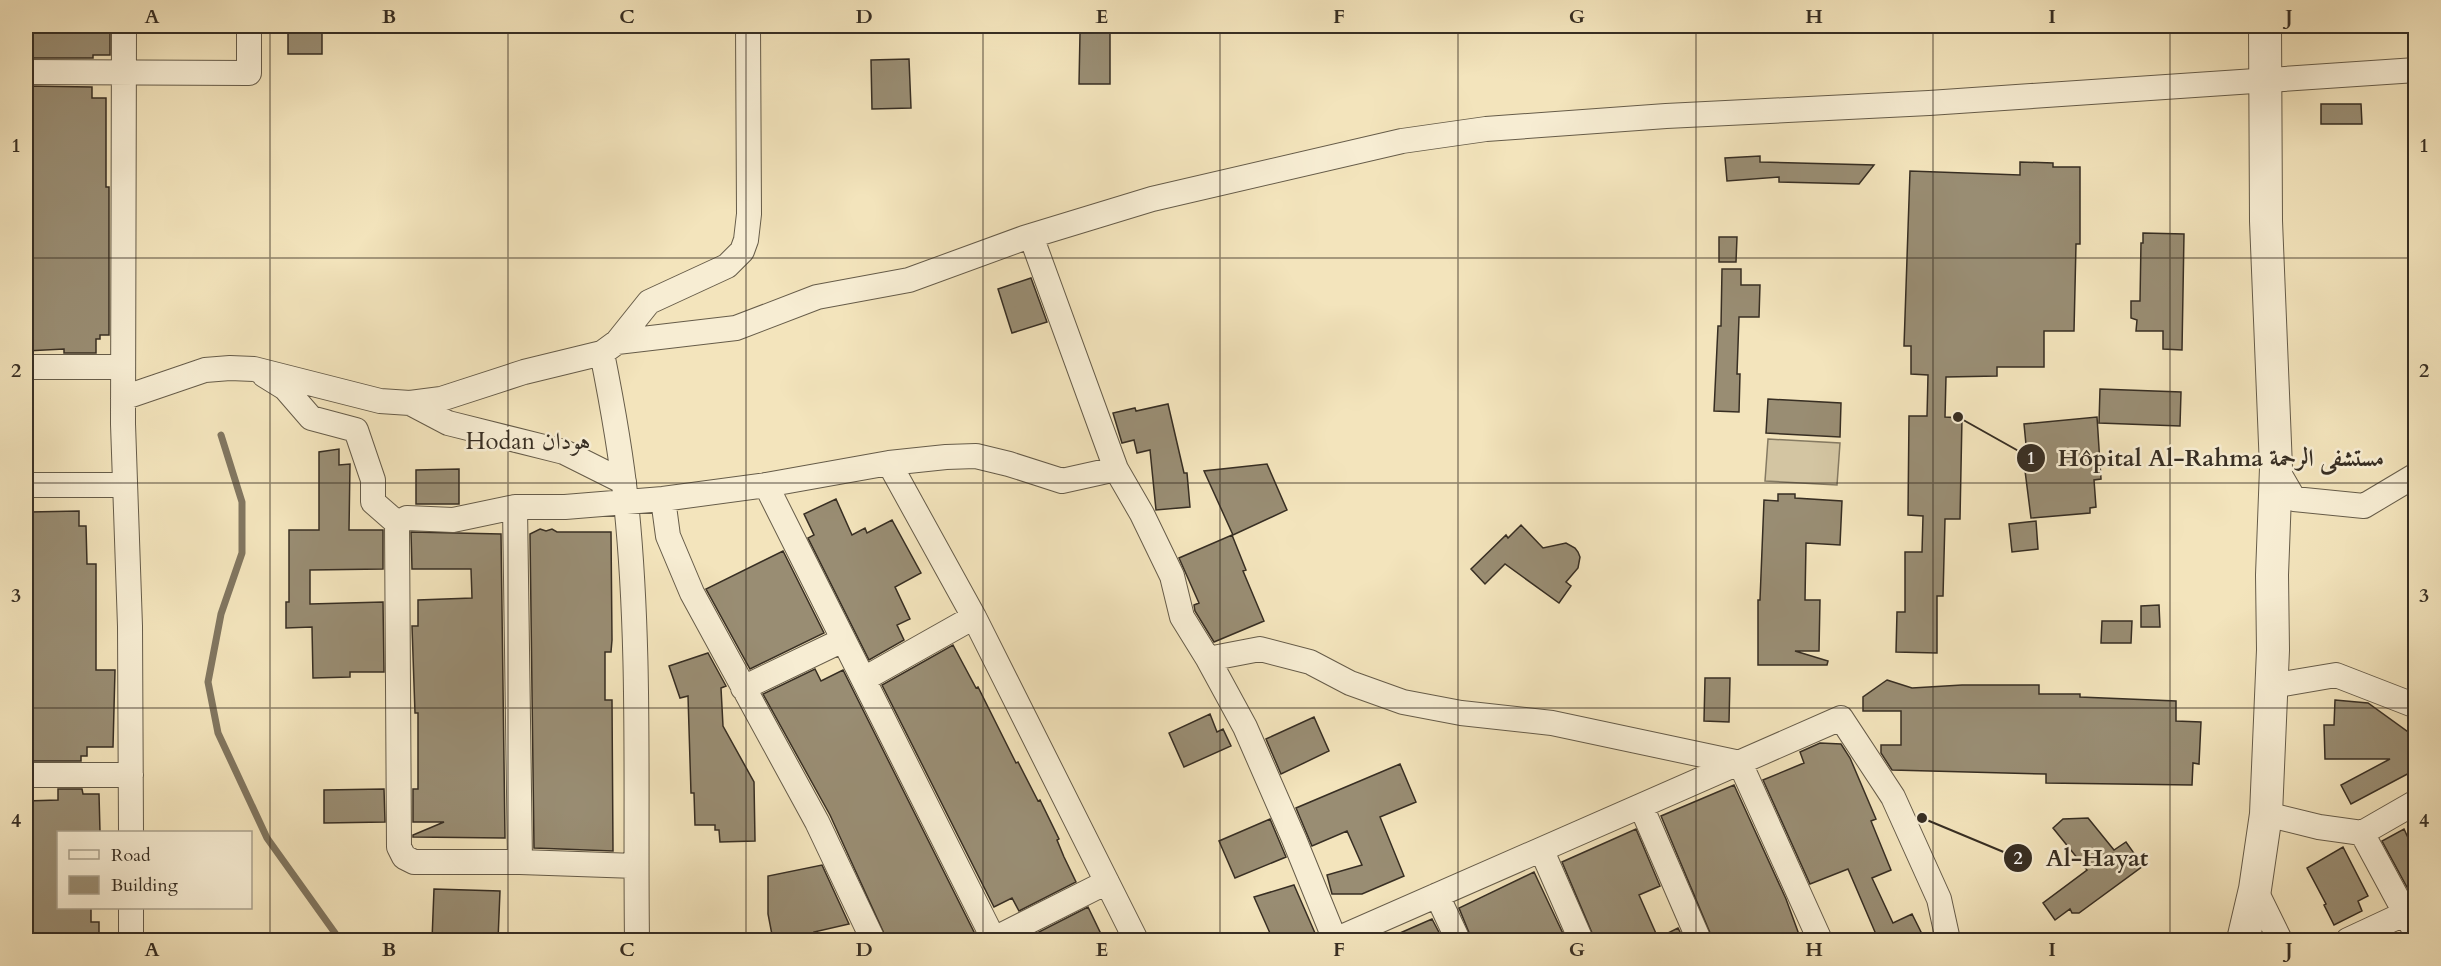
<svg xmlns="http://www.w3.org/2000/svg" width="2441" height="966" font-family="Cardo,Amiri,serif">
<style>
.green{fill:#d3c5a2;stroke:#857a62;stroke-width:1.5}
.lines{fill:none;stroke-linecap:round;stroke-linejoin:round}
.stream{stroke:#817660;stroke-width:7}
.building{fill:#998d73;stroke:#372e23;stroke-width:1.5}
.minor-casing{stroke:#665c49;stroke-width:26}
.tertiary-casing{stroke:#665c49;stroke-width:34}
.minor{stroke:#f7edd3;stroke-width:24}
.tertiary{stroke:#f7edd3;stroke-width:32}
.grid{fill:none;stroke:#372e23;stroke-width:1.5;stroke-opacity:0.55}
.labels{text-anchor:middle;stroke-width:5;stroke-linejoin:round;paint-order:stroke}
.neighbourhood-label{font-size:24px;fill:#372e23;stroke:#f7edd3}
.leader{fill:none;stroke:#372e23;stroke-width:2}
.callout-dot{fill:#372e23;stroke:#f7edd3;stroke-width:2}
.mark-label{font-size:18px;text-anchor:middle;font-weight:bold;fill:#fff}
.callout-label{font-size:24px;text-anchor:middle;font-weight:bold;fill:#372e23;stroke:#f7edd3;stroke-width:5;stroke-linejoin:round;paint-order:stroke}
.neatline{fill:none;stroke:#372e23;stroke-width:2}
.grid-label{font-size:20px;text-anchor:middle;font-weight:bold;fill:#372e23}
</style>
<rect width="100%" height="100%" fill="#f3e4bc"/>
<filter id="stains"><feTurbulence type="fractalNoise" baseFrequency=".00333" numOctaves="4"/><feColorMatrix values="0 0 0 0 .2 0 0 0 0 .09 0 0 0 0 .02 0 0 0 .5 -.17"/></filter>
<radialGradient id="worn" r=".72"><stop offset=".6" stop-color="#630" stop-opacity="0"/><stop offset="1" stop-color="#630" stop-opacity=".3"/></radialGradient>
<path class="green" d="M1768,439L1840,443L1837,485L1765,481Z"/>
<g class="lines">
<path class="stream" d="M221,435L242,502V553L221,614L208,682L218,733L267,838L340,940"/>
</g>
<path class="building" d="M26,26H84L83,29H110V55H93V58H26Z
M288,26H322V54H288Z
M1080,33H1110V84H1079Z
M909,59L911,108L872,109L871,60Z
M26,86L92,87V98H106V187H109V335H100V339H96V353H64V349L26,351Z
M2321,104H2361L2362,124H2321Z
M1760,156V162L1874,165L1859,184L1779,182V177L1727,181L1725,158Z
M2020,162L2053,163V167H2080V244H2076L2074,331H2044V367H1997V376L1946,377L1945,417L1962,418L1960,519H1945L1943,596H1937V653L1896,652L1897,612H1905V552H1922L1923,516L1908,515L1909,416H1927L1928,375L1911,374V346H1904L1910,171L2020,175Z
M2143,233L2184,234L2182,350L2163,349V331H2136L2137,320L2131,318V301H2140L2141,243H2143Z
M1719,237H1737L1736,262H1719Z
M1722,269H1741V285H1760L1759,317H1739L1737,374H1740L1739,412L1714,411L1718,326H1721Z
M1031,278L1047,322L1012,333L998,289Z
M2100,389L2181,392L2180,426L2099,423Z
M1768,399L1841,403L1840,437L1766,433Z
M1168,404L1184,473H1187L1190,507L1156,510L1150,450L1137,453L1134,440L1122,443L1113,413L1135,408L1136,411Z
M2097,417L2101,479L2094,480L2096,507L2090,508V513L2031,518L2023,455H2027L2024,424Z
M339,449V465L350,464L349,530H383V569L310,570V604L383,602L384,672H350V677L313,678L312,627L286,628V602H289V530H319V452Z
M1267,464L1287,510L1233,535L1204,471Z
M459,469V504H416V470Z
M1778,494H1795V498L1842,501L1840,545L1806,543L1805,600H1820L1819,651H1795L1828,661L1827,665H1758V600H1760L1764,500L1778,501Z
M836,499L852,535L865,528L867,533L892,520L921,573L895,587L910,619L897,625L904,640L869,660L808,538L814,535L804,514Z
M79,511V526H86L87,564H96V670H115L113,747H87V756H81V761H32V756H26V528H30V512Z
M2036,521L2038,549L2012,552L2009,524Z
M1521,525L1543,548L1566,543L1575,548L1578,552L1580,557L1578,568L1566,582L1571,586L1559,603L1505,564L1485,584L1471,569L1506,535L1508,538Z
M540,529L546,531L552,529L557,532H611L612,640L611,652H605V700H612L613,851L534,848L530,534Z
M411,532L501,534L505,838L413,837V835L444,822H413V789H418V713H415L412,626H418V600L472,598L471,569H412Z
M1232,535L1246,570L1243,571L1264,621L1214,642L1195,611L1194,605L1199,603L1179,558Z
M783,551L824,633L750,669L706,589Z
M2159,605L2160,627H2141V606Z
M2102,621H2132L2131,643H2101Z
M953,645L976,688L978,687L1016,763L1018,762L1038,801L1040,800L1059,839L1057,840L1064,857L1076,882L1019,911L1012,898L994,907L882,685Z
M708,653L726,686L721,688L723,726L754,782L755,841L720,842L719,830H715V825H695L694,793H691L688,696L680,698L669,666Z
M815,669L821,681L843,670L978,940H887L830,815L763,694Z
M1705,678H1730L1729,722L1704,721Z
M1887,680L1912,688L1962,685H2039V694H2080V697L2176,701V721L2201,722L2199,764L2193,763L2192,785L2046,783V774L1892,770L1881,753V745H1901V711H1863V697Z
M2335,700L2368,703L2415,737V770L2351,804L2341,785L2390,759H2325L2324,725H2334Z
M1210,714L1217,732L1223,729L1231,746L1184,767L1169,733Z
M1314,717L1329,751L1281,774L1266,739Z
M1820,743L1841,744L1850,758L1876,819L1871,821L1891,870L1872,878L1893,923L1912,914L1925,940H1856L1875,932L1848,869L1810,884L1763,780L1804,763L1800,752Z
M1400,764L1416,802L1380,817L1404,876L1362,894H1332L1327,875L1362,865L1347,831L1312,846L1296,808Z
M1734,785L1786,899L1801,940H1713L1661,816Z
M58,789H82L83,794H99L100,832H58V908H91V922H99V940H27L26,801L58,800Z
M384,789L385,822L324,823V790Z
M2088,818L2114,850L2126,842L2143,866L2079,913H2072L2070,909L2055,920L2043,903L2087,870L2053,828L2063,819Z
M1270,819L1286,857L1235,878L1219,841Z
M1636,829L1660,886L1639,895L1658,938L1678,928L1684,940H1595L1562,862Z
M2404,829L2415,853V902L2382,841Z
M2343,847L2368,896L2358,901L2362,911L2334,925L2324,905L2326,904L2307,868Z
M822,865L849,924L814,932L815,935L792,940H773L768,914V876Z
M1534,872L1566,940H1472L1459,908Z
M1294,885L1318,940H1273L1254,897Z
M434,889L500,891L498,940H432Z
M1088,907L1100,932L1082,940H1033L1031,936Z
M1432,919L1443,940H1384Z"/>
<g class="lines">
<g class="minor-casing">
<path id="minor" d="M124,26L123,424L130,626L131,832
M26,72L249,73V26
M1031,236L1116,469
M617,342L736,328L817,297L909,280L1024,238L1152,199L1402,141L1486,129L1666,116L1929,103L2416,70
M602,353C612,403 621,452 626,502C641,647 635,795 637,940
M26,367H122
M264,375L285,388L311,418L356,430L373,480V502L397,523
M123,398L205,370L230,368L254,369L380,401L410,403L441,399L524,372L602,353L617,342L649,302L727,266L742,251L746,240L749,214L748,26
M410,403L448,423L564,452L624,482
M889,463L974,617L1136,940
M2276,468L2294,499L2364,506L2416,475
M26,485H124
M766,485L994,940
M663,499L668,536L692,593L817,822L873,940
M515,507L520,862
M1208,659L1245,727L1294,839L1335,940
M864,679L974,617
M2271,686L2336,675L2416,706
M743,688L843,640
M26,775H131
M1641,806L1699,940
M2266,814L2319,827L2362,833L2416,802
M2362,833L2416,933
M1542,851L1581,940
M636,866L520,862H414L404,857L399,847L397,523L407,518L453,520L515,507H565L663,499L766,485L889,463L946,457L976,456L1009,464L1062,481L1116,469L1142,514L1172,576L1182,617L1208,659L1260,649L1310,662L1350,683L1403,702L1461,713L1552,723L1740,763L1820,940
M2255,889L2280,940
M1437,895L1458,940
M131,940V908
M992,940L1107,882
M1335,940L1841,718L1893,797L1939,899L1948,940
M2348,940L2406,913"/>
</g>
<g class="tertiary-casing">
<path id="tertiary" d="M2243,940L2255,889L2266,814L2273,650L2272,575L2276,468L2266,221L2265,26"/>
</g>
<use href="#minor" class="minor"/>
<use href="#tertiary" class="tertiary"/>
</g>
<path class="grid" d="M270,26V940M508,26V940M746,26V940M983,26V940M1220,26V940M1458,26V940M1696,26V940M1933,26V940M2170,26V940M26,258H2416M26,483H2416M26,708H2416"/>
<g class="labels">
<g class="neighbourhood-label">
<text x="528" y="449">Hodan هودان</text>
</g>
</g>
<path class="leader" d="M1958 417L2031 458M1922 818L2018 858"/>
<g class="callout-dot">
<circle cx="1958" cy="417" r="6"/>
<circle cx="1922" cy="818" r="6"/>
<circle cx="2031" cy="458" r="15"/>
<circle cx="2018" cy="858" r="15"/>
</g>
<g class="mark-label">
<text x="2031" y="464">1</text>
<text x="2018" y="864">2</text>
</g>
<g class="callout-label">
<text x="2221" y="466">Hôpital Al-Rahma مستشفى الرحمة</text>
<text x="2097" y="866">Al-Hayat</text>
</g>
<rect width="2441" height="966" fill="none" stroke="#f3e4bc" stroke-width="66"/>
<rect x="57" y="831" width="195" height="78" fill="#f7edd3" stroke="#aaa18d" stroke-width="1.5"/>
<rect x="69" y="850" width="30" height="9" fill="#f7edd3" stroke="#aaa18d" stroke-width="1.5"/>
<text x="111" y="861" font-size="18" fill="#372e23">Road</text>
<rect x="69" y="876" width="30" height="18" fill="#998d73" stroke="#aaa18d" stroke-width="1.5"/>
<text x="111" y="891" font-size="18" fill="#372e23">Building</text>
<rect x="33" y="33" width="2375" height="900" class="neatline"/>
<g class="grid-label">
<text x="152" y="23">A</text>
<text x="389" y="23">B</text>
<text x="627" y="23">C</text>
<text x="864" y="23">D</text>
<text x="1102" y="23">E</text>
<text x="1339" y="23">F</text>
<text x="1577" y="23">G</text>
<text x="1814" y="23">H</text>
<text x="2052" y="23">I</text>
<text x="2289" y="23">J</text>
<text x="16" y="152">1</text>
<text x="2424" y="152">1</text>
<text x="16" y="377">2</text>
<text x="2424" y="377">2</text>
<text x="16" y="602">3</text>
<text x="2424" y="602">3</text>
<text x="16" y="827">4</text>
<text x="2424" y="827">4</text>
<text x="152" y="956">A</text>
<text x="389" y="956">B</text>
<text x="627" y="956">C</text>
<text x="864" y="956">D</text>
<text x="1102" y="956">E</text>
<text x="1339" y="956">F</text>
<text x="1577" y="956">G</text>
<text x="1814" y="956">H</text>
<text x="2052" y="956">I</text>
<text x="2289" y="956">J</text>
</g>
<rect width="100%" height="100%" filter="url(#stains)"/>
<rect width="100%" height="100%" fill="url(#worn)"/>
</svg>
